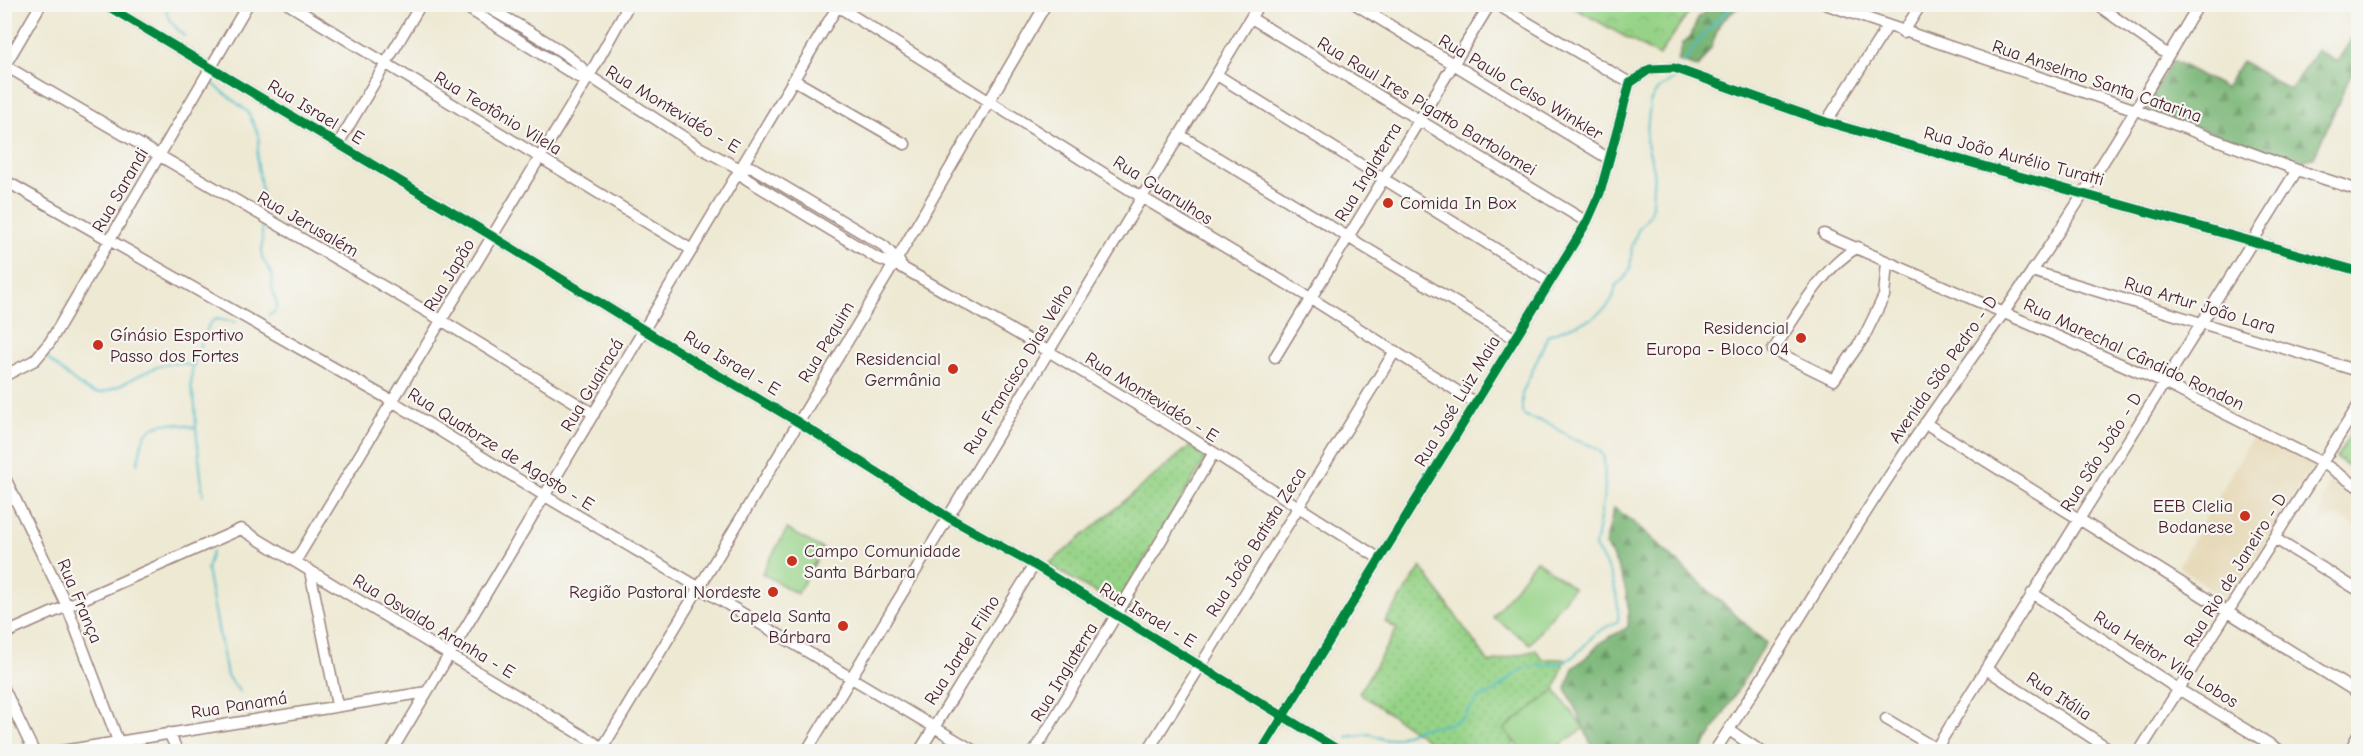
<svg xmlns="http://www.w3.org/2000/svg" width="2363" height="756" font-family="'Comic Neue',sans-serif">
<style>
.built{fill:#e7daba}
.grass{fill:url(#grass-dots);stroke:#707959;stroke-width:1.5}
.forest{fill:url(#forest-firs);stroke:#616a50;stroke-width:1.5}
.park{fill:url(#park-crowns);stroke:#707959;stroke-width:1.5}
.pitch{fill:#96d387;stroke:#707959;stroke-width:1.5}
.lines{fill:none;stroke-linecap:round;stroke-linejoin:round}
.stream{stroke:#50bdc9;stroke-width:2}
.minor-casing{stroke:#9c847f;stroke-width:13}
.minor{stroke:#fff;stroke-width:10}
.cycleway-casing{stroke:#f6f6f2;stroke-width:13}
.cycleway{stroke:#00873e;stroke-width:9}
.poi-dot{fill:#c8321e;stroke:#f6f6f2;stroke-width:2}
.labels{text-anchor:middle;stroke-width:4.5;stroke-linejoin:round;paint-order:stroke}
.street-label{font-size:18px;fill:#4a1f2b;stroke:#f6f6f2}
.poi-label{font-size:18px;fill:#4a1f2b;stroke:#f6f6f2;text-anchor:end}
</style>
<defs>
<pattern id="grass-dots" width="8" height="8" patternUnits="userSpaceOnUse" patternTransform="scale(1.5)"><rect width="8" height="8" fill="#96d387"/><path d="M2 2h.1M6 6h.1" fill="none" stroke="#83b575" stroke-width="1.8" stroke-linecap="round"/></pattern>
<pattern id="forest-firs" width="22" height="20" patternUnits="userSpaceOnUse" patternTransform="scale(1.5)"><rect width="22" height="20" fill="#78b574"/><path d="M5 1l3.5 6h-7zM16 11l3.5 6h-7z" fill="#64935f"/></pattern>
<pattern id="park-crowns" width="20" height="18" patternUnits="userSpaceOnUse" patternTransform="scale(1.5)"><rect width="20" height="18" fill="#96d387"/><path d="M2 6a3 3 0 1 1 6 0M12 15a3 3 0 1 1 6 0" fill="none" stroke="#83b575"/></pattern>
</defs>
<rect width="100%" height="100%" fill="#f6f6f2"/>
<filter id="ink" filterUnits="userSpaceOnUse"><feTurbulence type="fractalNoise" baseFrequency=".0167" numOctaves="2"/><feDisplacementMap in="SourceGraphic" scale="12" xChannelSelector="R" yChannelSelector="G"/><feConvolveMatrix kernelMatrix="1 2 1 2 8 2 1 2 1" color-interpolation-filters="sRGB"/></filter>
<filter id="wash" filterUnits="userSpaceOnUse"><feTurbulence type="fractalNoise" baseFrequency=".008" numOctaves="4" result="noise"/><feDisplacementMap in="SourceGraphic" scale="24" xChannelSelector="R" yChannelSelector="G"/><feGaussianBlur stdDeviation="1.35" result="paint"/><feColorMatrix in="noise" values="0 0 0 0 0 0 0 0 0 0 0 0 0 0 0 0 0 1.4 0 .05"/><feComposite in="paint" operator="in"/></filter>
<g filter="url(#wash)">
<rect width="100%" height="100%" fill="#eee9d3"/>
<path class="built" d="M2255,433L2315,466L2228,602L2178,566Z
M2329,477L2358,495V528L2337,515L2318,525Z"/>
<path class="grass" d="M2358,421V472L2336,458Z
M1190,446L1206,458L1117,605L1048,565Z
M1421,567L1489,663L1536,650L1542,659H1565L1555,690L1505,729L1515,742L1508,751H1444L1359,693L1397,629L1385,622Z"/>
<path class="forest" d="M1712,5H1741L1720,23L1711,48L1698,67L1678,61L1683,43L1691,36L1698,18Z
M2358,28V59L2314,157L2301,162L2143,110L2173,60L2225,88L2242,61L2290,90L2317,50L2337,62Z
M1614,508L1637,525L1766,643L1701,751H1594L1566,688L1573,668L1591,653L1601,642L1628,627C1630,596 1623,571 1605,545Z"/>
<path class="park" d="M1569,5H1694L1659,56Z"/>
<path class="pitch" d="M787,529L823,549L797,594L762,573Z
M1536,560L1573,588L1530,644L1493,617Z
M1555,690L1584,728L1552,751H1522L1504,729Z"/>
<g class="lines">
<path class="stream" d="M164,4L170,21L184,36
M1682,64L1704,34L1734,4
M212,83L248,112L259,136L257,159L264,209
M262,220V258L273,276L272,288L277,305L275,312L269,315
M47,358C58,367 83,392 97,393C104,393 113,389 119,386C143,374 166,356 193,366
M137,464C140,455 141,443 145,435C156,418 180,424 195,428
M203,495L196,428L195,405L191,387L192,370L199,347L210,323L216,319L236,322
M212,551L207,569L227,676L240,692
M1346,737L1370,734L1386,740L1399,737L1420,728L1446,725L1463,718L1478,698C1498,695 1507,676 1525,668C1538,663 1555,667 1566,661C1578,655 1585,644 1594,635C1601,629 1611,625 1618,621C1620,594 1610,569 1595,547L1605,489L1604,458L1600,451L1592,446L1573,439L1550,424L1525,416L1522,412V394L1548,335L1591,319L1607,307L1613,297L1616,285L1625,278L1630,269L1632,246L1638,230L1651,213L1652,203L1654,170L1646,140L1650,102L1657,90L1674,79"/>
</g>
</g>
<g filter="url(#ink)">
<g class="lines">
<g class="minor-casing">
<path id="minor" d="M104,4L492,236L704,367L798,422L948,517L1034,565L1342,752
M288,4L692,250
M461,4L578,77L589,76
M482,4C508,20 573,53 589,76L699,147L740,169L744,177L748,180L877,258L903,268L1048,351L1180,431L1380,559
M834,4L1143,198L1312,299L1476,403
M1355,4L1609,159
M1496,4L1630,83
M1825,4L2136,110L2297,170L2358,190
M2096,4L2168,55
M1251,18L1587,222
M1903,33L1921,4
M4,65L441,320L594,414
M4,67L41,4
M1217,75L1549,282
M794,80L905,144
M1826,122L1887,27
M1180,135L1514,338
M338,144L421,4
M740,169L750,167L755,169L884,246L900,263
M4,180L392,401L545,496L976,752
M1824,234L2164,383L2323,463L2358,487
M1858,247C1822,267 1796,317 1773,350L1834,380L1864,337L1884,296L1887,262
M2032,271L2358,371
M1275,357L1490,4
M4,376L35,360L50,342L248,4
M1925,423L2358,693
M4,476L67,606L118,741
M2274,538L2358,590
M295,562L588,78L629,4
M310,571L337,705
M2032,593L2178,689L2283,752
M4,634L241,529L610,752
M1986,669L2114,752
M4,689L34,752
M1886,719L1940,751
M1729,730L1762,752
M169,733L178,752
M56,752L427,692
M391,752L839,4
M600,752L897,259L1046,4
M806,752L1259,4
M919,752L1034,565
M1034,752L1213,454
M1147,752L1395,351
M1261,752L1587,222L1600,193L1630,83L1650,69L1674,68L1826,122L2358,271
M1714,752C1776,660 1831,564 1892,472C1938,403 1987,338 2033,270C2092,184 2145,94 2199,4
M1934,752L2297,170
M2139,752L2358,406
M2349,752L2358,735"/>
</g>
<use href="#minor" class="minor"/>
<g class="cycleway-casing">
<path id="cycleway" d="M104,4L492,236L704,367L798,422L948,517L1034,565L1342,752
M1261,752L1587,222L1600,193L1630,83L1650,69L1674,68L1826,122L2358,271"/>
</g>
<use href="#cycleway" class="cycleway"/>
</g>
</g>
<g class="poi-dot">
<circle cx="1388" cy="203" r="6"/>
<circle cx="1801" cy="338" r="6"/>
<circle cx="98" cy="345" r="6"/>
<circle cx="953" cy="369" r="6"/>
<circle cx="2245" cy="516" r="6"/>
<circle cx="792" cy="561" r="6"/>
<circle cx="773" cy="592" r="6"/>
<circle cx="843" cy="626" r="6"/>
</g>
<g class="labels">
<g class="street-label">
<text transform="translate(2097 81) rotate(19)" y="6">Rua Anselmo Santa Catarina</text>
<text transform="translate(1521 87) rotate(31)" y="6">Rua Paulo Celso Winkler</text>
<text transform="translate(1427 106) rotate(31)" y="6">Rua Raul Ires Pigatto Bartolomei</text>
<text transform="translate(673 109) rotate(31)" y="6">Rua Montevidéo - E</text>
<text transform="translate(316 112) rotate(31)" y="6">Rua Israel - E</text>
<text transform="translate(498 113) rotate(31)" y="6">Rua Teotônio Vilela</text>
<text transform="translate(2014 156) rotate(15)" y="6">Rua João Aurélio Turatti</text>
<text transform="translate(1368 172) rotate(-59)" y="6">Rua Inglaterra</text>
<text transform="translate(120 190) rotate(-60)" y="6">Rua Sarandi</text>
<text transform="translate(1163 190) rotate(32)" y="6">Rua Guarulhos</text>
<text transform="translate(308 224) rotate(30)" y="6">Rua Jerusalém</text>
<text transform="translate(449 275) rotate(-59)" y="6">Rua Japão</text>
<text transform="translate(2200 305) rotate(17)" y="6">Rua Artur João Lara</text>
<text transform="translate(826 342) rotate(-59)" y="6">Rua Pequim</text>
<text transform="translate(2134 354) rotate(25)" y="6">Rua Marechal Cândido Rondon</text>
<text transform="translate(732 363) rotate(31)" y="6">Rua Israel - E</text>
<text transform="translate(1018 369) rotate(-59)" y="6">Rua Francisco Dias Velho</text>
<text transform="translate(1943 369) rotate(-55)" y="6">Avenida São Pedro - D</text>
<text transform="translate(592 385) rotate(-59)" y="6">Rua Guairacá</text>
<text transform="translate(1152 397) rotate(32)" y="6">Rua Montevidéo - E</text>
<text transform="translate(1457 401) rotate(-59)" y="6">Rua José Luiz Maia</text>
<text transform="translate(501 449) rotate(32)" y="6">Rua Quatorze de Agosto - E</text>
<text transform="translate(2101 452) rotate(-58)" y="6">Rua São João - D</text>
<text transform="translate(1256 542) rotate(-58)" y="6">Rua João Batista Zeca</text>
<text transform="translate(2235 570) rotate(-58)" y="6">Rua Rio de Janeiro - D</text>
<text transform="translate(80 601) rotate(67)" y="6">Rua França</text>
<text transform="translate(1148 615) rotate(31)" y="6">Rua Israel - E</text>
<text transform="translate(434 626) rotate(31)" y="6">Rua Osvaldo Aranha - E</text>
<text transform="translate(962 650) rotate(-58)" y="6">Rua Jardel Filho</text>
<text transform="translate(2166 659) rotate(32)" y="6">Rua Heitor Vila Lobos</text>
<text transform="translate(1064 672) rotate(-59)" y="6">Rua Inglaterra</text>
<text transform="translate(2059 696) rotate(33)" y="6">Rua Itália</text>
<text transform="translate(239 705) rotate(-9)" y="6">Rua Panamá</text>
</g>
<g class="poi-label">
<text x="1400" y="209" text-anchor="start">Comida In Box</text>
<text x="1789" y="334">Residencial<tspan x="1789" dy="21">Europa - Bloco 04</tspan></text>
<text x="110" y="341" text-anchor="start">Gínásio Esportivo<tspan x="110" dy="21">Passo dos Fortes</tspan></text>
<text x="941" y="365">Residencial<tspan x="941" dy="21">Germânia</tspan></text>
<text x="2233" y="512">EEB Clelia<tspan x="2233" dy="21">Bodanese</tspan></text>
<text x="804" y="557" text-anchor="start">Campo Comunidade<tspan x="804" dy="21">Santa Bárbara</tspan></text>
<text x="761" y="598">Região Pastoral Nordeste</text>
<text x="831" y="622">Capela Santa<tspan x="831" dy="21">Bárbara</tspan></text>
</g>
</g>
<rect width="2363" height="756" fill="none" stroke="#f6f6f2" stroke-width="24"/>
</svg>
